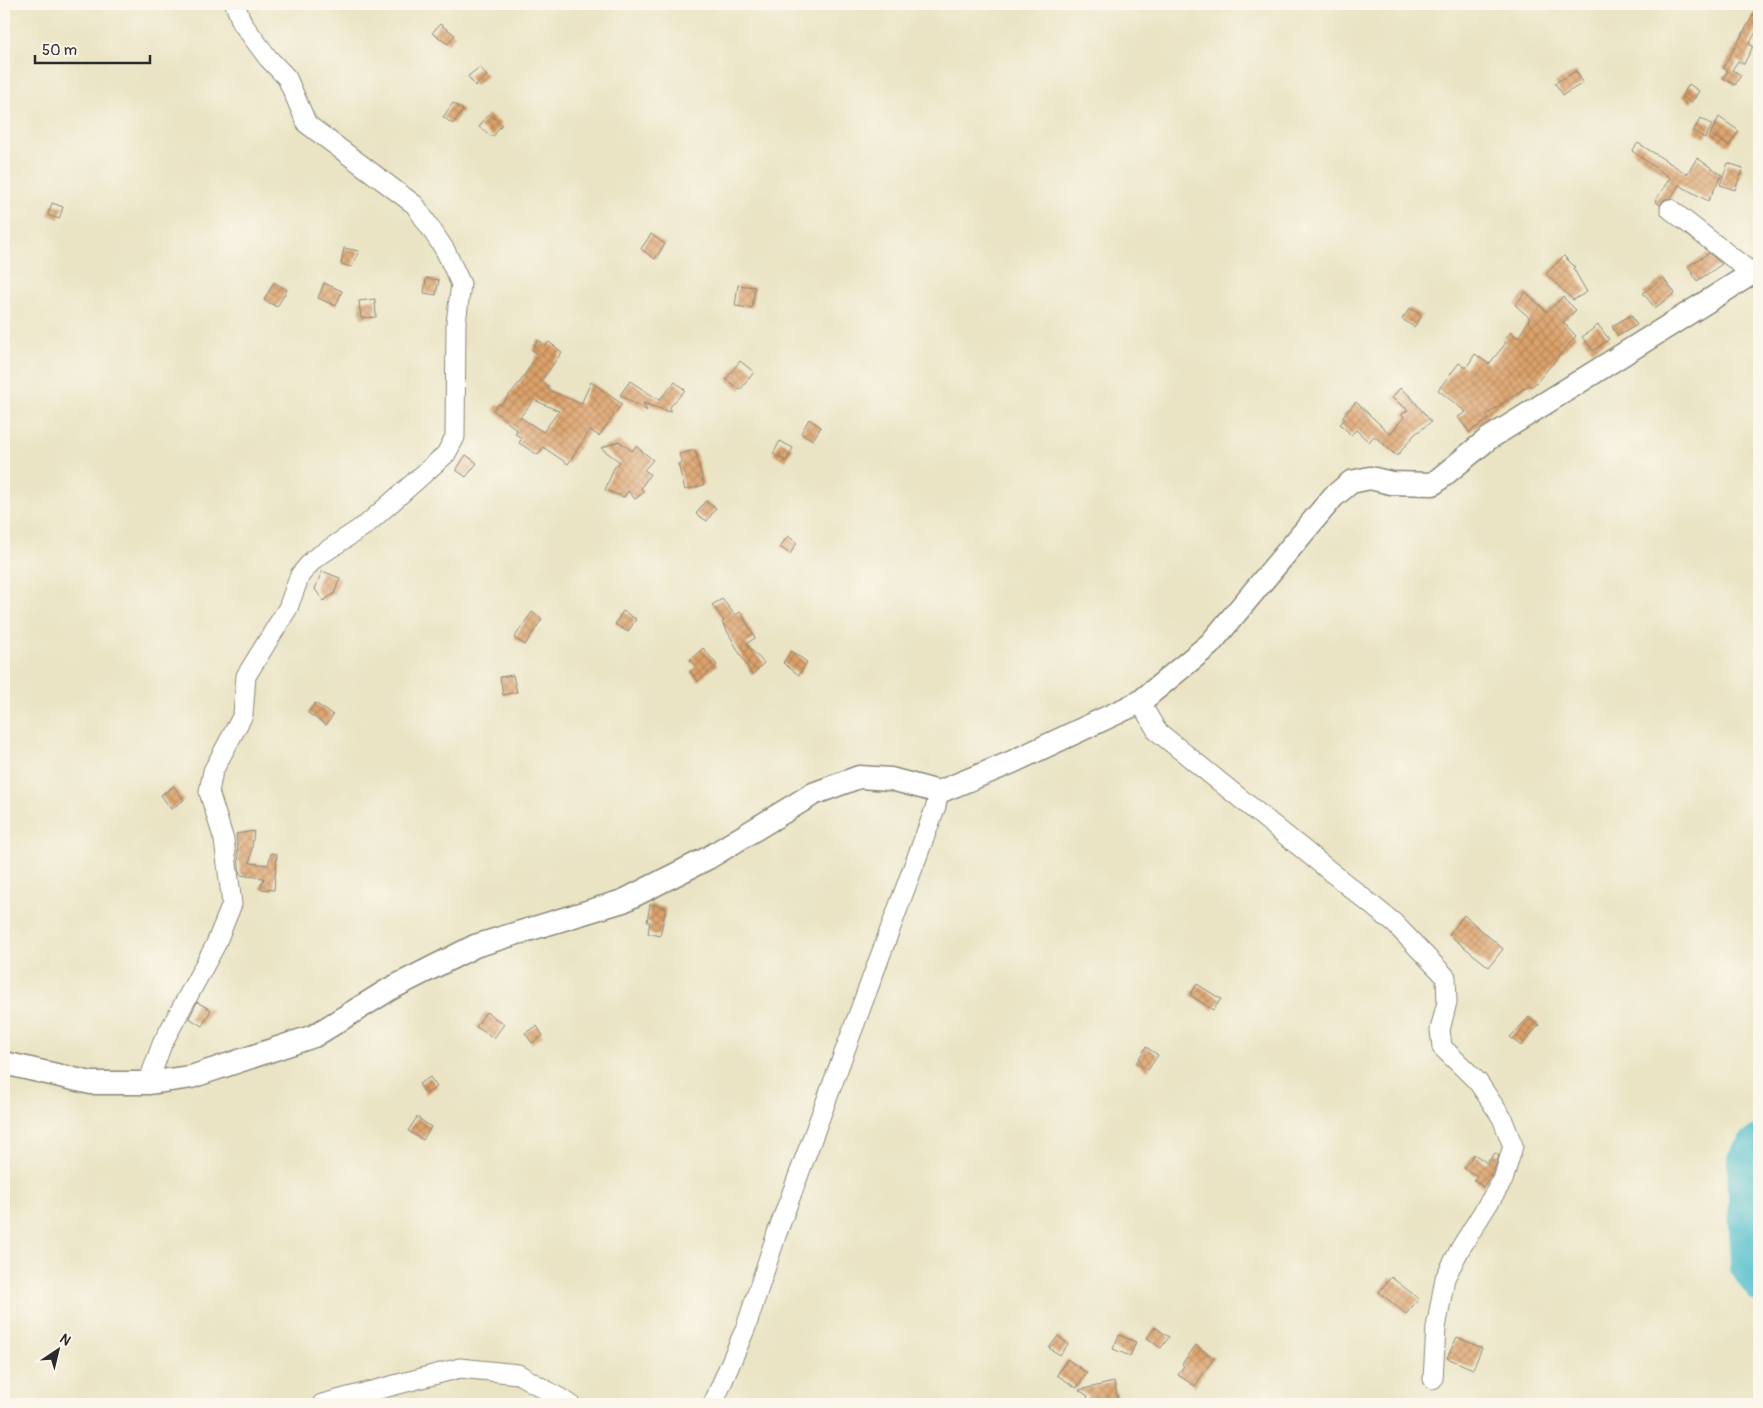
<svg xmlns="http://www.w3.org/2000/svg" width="1763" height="1408" font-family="Pangolin,sans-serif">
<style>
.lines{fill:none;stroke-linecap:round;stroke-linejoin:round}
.river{stroke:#53bfcc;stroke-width:28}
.building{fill:url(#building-cross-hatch);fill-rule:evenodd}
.minor-casing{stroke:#8a8878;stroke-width:21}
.tertiary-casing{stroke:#8a8878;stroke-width:25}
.minor{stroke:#fff;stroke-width:19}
.tertiary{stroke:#fff;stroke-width:22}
</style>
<defs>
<pattern id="building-cross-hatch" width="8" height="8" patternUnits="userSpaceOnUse" patternTransform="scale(1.25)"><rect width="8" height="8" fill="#dda26a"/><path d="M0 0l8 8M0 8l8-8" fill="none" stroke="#b38457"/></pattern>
</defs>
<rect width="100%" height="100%" fill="#fbf7ec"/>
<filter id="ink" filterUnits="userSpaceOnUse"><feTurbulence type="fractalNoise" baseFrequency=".02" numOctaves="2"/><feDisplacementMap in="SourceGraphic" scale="10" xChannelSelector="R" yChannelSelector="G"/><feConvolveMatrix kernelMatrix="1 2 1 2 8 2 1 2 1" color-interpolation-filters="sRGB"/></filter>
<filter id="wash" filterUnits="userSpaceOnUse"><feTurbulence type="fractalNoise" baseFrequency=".0096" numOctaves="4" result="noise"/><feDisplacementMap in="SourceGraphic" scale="20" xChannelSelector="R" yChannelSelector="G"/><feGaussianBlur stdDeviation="1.12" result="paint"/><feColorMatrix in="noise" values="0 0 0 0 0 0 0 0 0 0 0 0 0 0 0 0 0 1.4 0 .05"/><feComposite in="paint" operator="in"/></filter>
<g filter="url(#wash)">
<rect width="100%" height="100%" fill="#eae4c4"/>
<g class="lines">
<path class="river" d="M1759,1138L1751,1144L1741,1159L1744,1269L1759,1288"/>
</g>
<g id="blocks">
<path class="building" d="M1759,5V27L1749,44L1753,46L1744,64L1738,61L1732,70L1741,75L1735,85L1723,78L1728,71L1723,68Z
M440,24L455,35L448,44L432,33Z
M480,67L487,76L475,86L468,76Z
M1576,71L1583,83L1563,95L1555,83Z
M1689,84L1699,91L1691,103L1682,96Z
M453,103L463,110L453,124L443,117Z
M488,114L502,124L493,137L479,127Z
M1719,117L1739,131L1729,146L1710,134Z
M1701,118L1712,125L1705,138L1693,131Z
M1638,143L1687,174L1697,158L1722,175L1708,201L1679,185L1671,198L1665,199L1660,205L1655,201L1670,178L1632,151Z
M1728,163L1743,168L1735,190L1720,185Z
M52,203L63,207L59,219L48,215Z
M651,234L665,244L655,259L641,249Z
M344,248L359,251L352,267L341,264Z
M1709,253L1722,264L1697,281L1688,266Z
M1564,256L1575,267L1573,268L1587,292L1573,300L1546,274Z
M426,278L439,280L436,295L424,293Z
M1663,278L1675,293L1655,308L1643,293Z
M274,282L287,290L277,307L264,300Z
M324,283L342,291L336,306L318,298Z
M738,285L755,287L752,308L735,306Z
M1526,292L1547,312L1563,297L1576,310L1563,322L1576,336L1537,382L1531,387L1529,385L1486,415L1489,419L1469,432L1458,417L1466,412L1438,390L1459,363L1466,368L1475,354L1489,364L1506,343L1503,341L1511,332L1518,338L1530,318L1515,305Z
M375,299L376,317L361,318L359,301Z
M1410,308L1422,316L1414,327L1402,319Z
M1631,315L1637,325L1618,336L1612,326Z
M1598,325L1609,339L1593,351L1582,337Z
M538,340L546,345L549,342L562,352L541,381L548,386L547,389L581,404L591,382L622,404L599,436L590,430L568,464L543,447L538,455L519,443L522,438L515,434L517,430L493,410L498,404L501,405L520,382L538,354L532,350ZM534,400L559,411L543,432L520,417Z
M740,361L754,372L740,390L726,379Z
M630,381L659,400L675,382L685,390L670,407V412L643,403L647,411L620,395Z
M1400,388L1411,397L1431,422L1415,434L1397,456L1374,436L1369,442L1356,430L1351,435L1340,424L1345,419L1342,417L1356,402L1390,434L1404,417L1402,414L1408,410L1392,398Z
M809,419L821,427L813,440L801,433Z
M619,441L632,451L636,446L653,460L644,470L650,474L641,488L644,492L635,499L628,491L624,497L605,490L614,468L620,462L601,448Z
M780,441L793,448L786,461L773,454Z
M695,450L704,485L685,490L678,464L682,463L679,454Z
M466,455L477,463L466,477L456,470Z
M705,501L716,508L707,521L696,514Z
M788,536L797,543L790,554L780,547Z
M322,571L340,578L334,594L323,601L315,589Z
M722,599L735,615L741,612L755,638L746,644L764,663L752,675L722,622L724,621L712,605Z
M623,611L636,619L628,632L615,624Z
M532,612L542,619L525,645L514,638Z
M703,648L717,665L698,681L690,672L696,667L690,660Z
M791,651L807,662L799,675L783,663Z
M513,675L517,692L503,695L500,677Z
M315,703L333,715L326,725L308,713Z
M174,786L184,800L171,809L161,795Z
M254,831L250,863L268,865L271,853L277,854L274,890L260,889L264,878L240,875L236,834Z
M650,904L666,908L660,936L648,933L650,922H647Z
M1464,915L1503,949L1489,967L1449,935Z
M1197,984L1221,999L1213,1010L1190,995Z
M197,1002L211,1010L202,1026L189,1018Z
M486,1012L504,1024L494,1038L476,1027Z
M1529,1017L1539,1025L1521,1046L1510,1037Z
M537,1026L543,1036L532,1043L525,1033Z
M1146,1047L1158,1055L1148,1070L1136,1063Z
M430,1077L437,1087L426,1094L419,1084Z
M417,1117L431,1127L423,1140L408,1131Z
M1495,1153L1499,1155L1493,1173L1483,1187L1474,1180L1477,1176L1464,1168L1474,1154L1487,1163Z
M1391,1277L1419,1299L1406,1314L1379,1292Z
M1155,1327L1169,1337L1161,1348L1147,1338Z
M1119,1335L1136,1342L1130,1356L1113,1349Z
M1058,1336L1068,1344L1060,1355L1049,1348Z
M1457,1337L1482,1348L1473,1369L1447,1358Z
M1196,1345L1214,1358L1195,1386L1178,1375L1184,1366L1182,1364Z
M1067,1359L1087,1373L1077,1388L1057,1375Z
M1114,1382L1119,1404H1085L1088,1396L1079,1390Z"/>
</g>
</g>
<g filter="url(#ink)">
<use href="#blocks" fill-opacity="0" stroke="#8a8878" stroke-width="1"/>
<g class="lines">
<g class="minor-casing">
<path id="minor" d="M1670,209L1752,273
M1140,702L1157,731L1394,923L1446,977L1447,1002L1440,1030L1442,1047L1478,1082L1502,1118L1513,1146L1503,1180L1460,1249L1445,1278L1436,1328L1433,1379
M148,1083L162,1044L215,946L232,904L224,840L209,792L213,771L243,715L246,676L288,608L300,575L314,559L367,524L446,454L455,437L456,323L461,284L445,250L415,205L307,124L287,78L268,58L242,23L235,4
M322,1404L460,1368L518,1374L570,1404
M713,1404L746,1327L777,1233L936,806L939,792"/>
</g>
<g class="tertiary-casing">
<path id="tertiary" d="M4,1063L91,1083H148L191,1077L314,1036L390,989L475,946L623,901L708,858L813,794L859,777L891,779L939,792L1010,763L1140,702L1210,644L1333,497L1351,482L1370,478L1391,483L1433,484L1488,439L1759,269"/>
</g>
<use href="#minor" class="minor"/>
<use href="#tertiary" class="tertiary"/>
</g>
</g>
<rect width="1763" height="1408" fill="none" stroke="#fbf7ec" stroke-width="20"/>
<g transform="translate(58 1350) rotate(35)" stroke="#fbf7ec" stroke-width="4" paint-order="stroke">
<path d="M0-4L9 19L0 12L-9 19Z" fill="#2b2b2b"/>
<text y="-8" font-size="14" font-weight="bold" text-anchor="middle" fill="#2b2b2b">N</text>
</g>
<path d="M35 55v8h115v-8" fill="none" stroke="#2b2b2b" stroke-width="2.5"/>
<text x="42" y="55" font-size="15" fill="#2b2b2b" stroke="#fbf7ec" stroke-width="4" paint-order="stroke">50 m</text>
</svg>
